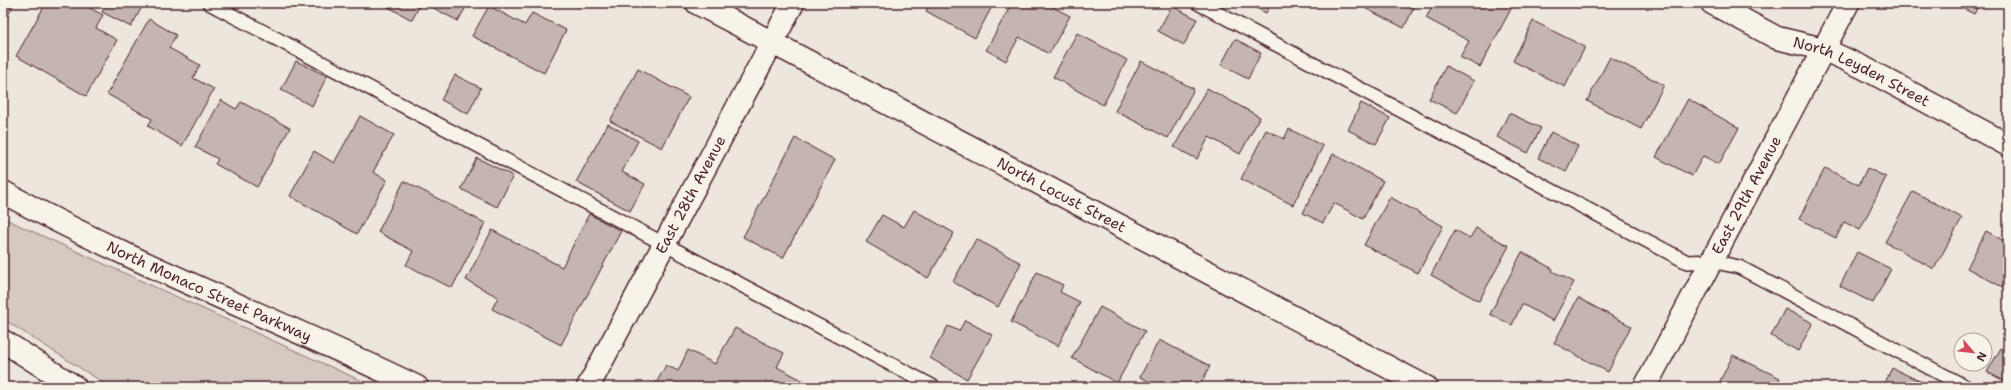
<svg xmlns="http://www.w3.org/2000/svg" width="2011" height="390" font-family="'Shantell Sans',sans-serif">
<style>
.green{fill:#d5c9c2;stroke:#907476}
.building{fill:#c4b5b0;stroke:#4a1f2b}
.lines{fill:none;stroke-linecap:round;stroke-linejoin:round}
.lane-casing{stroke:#4a1f2b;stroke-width:16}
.street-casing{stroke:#4a1f2b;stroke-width:25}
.secondary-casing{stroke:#4a1f2b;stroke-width:25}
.lane{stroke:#f7f3e8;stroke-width:13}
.street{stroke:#f7f3e8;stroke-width:22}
.secondary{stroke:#f7f3e8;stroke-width:22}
.labels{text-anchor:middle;stroke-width:3;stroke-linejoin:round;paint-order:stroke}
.street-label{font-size:15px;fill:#4a1f2b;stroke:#f7f3e8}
</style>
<rect width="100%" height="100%" fill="#ece6dd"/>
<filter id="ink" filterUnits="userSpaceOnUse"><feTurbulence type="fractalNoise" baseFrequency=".025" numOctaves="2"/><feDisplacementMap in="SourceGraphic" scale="8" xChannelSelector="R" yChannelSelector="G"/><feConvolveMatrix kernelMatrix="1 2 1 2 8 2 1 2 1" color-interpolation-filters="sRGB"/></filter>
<g filter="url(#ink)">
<path class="green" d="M3,218L375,387H110L3,319Z"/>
<path class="building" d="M3,3H14L3,26Z
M46,3H81L103,15L96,28L117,40L86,96L16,56Z
M106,3H144L131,27L102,12Z
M381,3H421L412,20Z
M424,3H468L458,21Z
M930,3H994L975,38L926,11Z
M1012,3H1050L1049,5L1070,16L1049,54L1019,37L1006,61L986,50Z
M1246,3H1271L1266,13Z
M1355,3H1416L1404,28Z
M1434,3H1505L1512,7L1480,67L1460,57L1469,41L1426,18Z
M1952,3H1980L1974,14Z
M489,6L525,25L532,13L566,30L544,73L472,36Z
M1172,6L1197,19L1184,45L1158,31Z
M149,19L176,35L169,48L200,65L193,78L214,89L182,146L148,126L152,119L107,94Z
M1533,21L1585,47L1565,87L1513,61Z
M1077,33L1127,60L1103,105L1053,77Z
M1235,39L1261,53L1248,79L1221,65Z
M1610,57L1664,85L1641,129L1587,101Z
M296,61L327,76L312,106L281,90Z
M1141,61L1194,89L1168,138L1115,111Z
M1446,66L1474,81L1457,113L1429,99Z
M638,69L689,97L662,148L610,121Z
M455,75L481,88L468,114L441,100Z
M1207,88L1260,117L1240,154L1209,137L1197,159L1174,147Z
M1688,99L1739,128L1719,164L1703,156L1692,176L1656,157Z
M221,100L236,109L241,102L290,128L257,187L215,164L218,159L195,147Z
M1361,103L1390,118L1376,144L1348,130Z
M1509,113L1541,128L1528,153L1497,137Z
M360,116L394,135L373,172L387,180L357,234L290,196L314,151L334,163Z
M608,124L638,141L622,172L645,184L630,211L576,182Z
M1289,129L1323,146L1293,205L1241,179L1266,130L1284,139Z
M1551,132L1578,146L1566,172L1538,158Z
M795,138L835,160L783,258L743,237Z
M1333,154L1383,181L1363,219L1334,203L1323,223L1303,213Z
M477,158L513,176L497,207L461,189Z
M1825,168L1859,185L1867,168L1886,177L1860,230L1844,222L1836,238L1799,219Z
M404,181L485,223L452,288L406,265L413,251L378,232Z
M1913,191L1962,218L1934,269L1885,242Z
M1390,197L1443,226L1418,273L1364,245Z
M914,210L954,233L928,278L866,242L882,215L904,227Z
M589,214L621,231L561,345L492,309L498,297L466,280L492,230L562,267Z
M1476,228L1509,246L1479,301L1431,275L1455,230L1470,238Z
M1986,231L2008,243V290L1967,268Z
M976,239L1021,263L998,307L953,282Z
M1522,252L1553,269L1552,271L1574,282L1553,321L1522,304L1512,325L1490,314Z
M1857,252L1891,269L1873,303L1840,286Z
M1037,272L1063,285L1060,292L1080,302L1058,346L1011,322Z
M1578,298L1631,326L1608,372L1554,343Z
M1100,307L1145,331L1117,383L1072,358Z
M1785,309L1813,323L1798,351L1771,336Z
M965,320L992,335L967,379L930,358L948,326L959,331Z
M735,328L784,353L777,367L808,383L807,387H654L666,365L678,371L688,350L715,364Z
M1159,340L1210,366L1199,387H1160L1140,377Z
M2001,348L2008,352V383L1987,372Z
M1733,355L1780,378L1775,387H1717Z
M1892,368L1926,384L1925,387H1883Z
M1244,380L1256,387H1240Z"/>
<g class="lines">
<g class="lane-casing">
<path id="lane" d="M209,3L934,387
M1198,3L1687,262L1711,261L1739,267L1966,387"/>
</g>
<g class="street-casing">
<g id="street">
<path id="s1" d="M697,3L1426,387"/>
<path id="s2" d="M1712,3L1777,38L1823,49L1864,68L2008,145"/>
<path id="s3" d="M588,387L793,3"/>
</g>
</g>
<g class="secondary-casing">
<g id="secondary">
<path id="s4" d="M3,192C137,266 280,320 417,387"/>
<path d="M3,341L75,387"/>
<path id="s5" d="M1645,387L1848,3"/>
</g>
</g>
<use href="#lane" class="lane"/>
<use href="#street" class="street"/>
<use href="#secondary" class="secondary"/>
</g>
</g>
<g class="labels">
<g class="street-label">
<text dy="5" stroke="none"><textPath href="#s2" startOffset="165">North Leyden Street</textPath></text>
<text dy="5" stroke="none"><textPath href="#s3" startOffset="218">East 28th Avenue</textPath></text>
<text dy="5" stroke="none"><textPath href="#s1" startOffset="412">North Locust Street</textPath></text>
<text dy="5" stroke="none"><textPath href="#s5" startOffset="217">East 29th Avenue</textPath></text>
<text dy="5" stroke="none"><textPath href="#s4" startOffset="229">North Monaco Street Parkway</textPath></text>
</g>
</g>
<rect width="2011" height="390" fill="none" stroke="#f7f3e8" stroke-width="16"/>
<rect x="8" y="8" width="1995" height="374" fill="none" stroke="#4a1f2b" stroke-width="1.5" filter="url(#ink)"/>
<g transform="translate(1973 352) rotate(118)"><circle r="19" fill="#f7f3e8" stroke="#b29e9c"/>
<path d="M0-3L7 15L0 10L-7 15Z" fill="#d1495b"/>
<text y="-6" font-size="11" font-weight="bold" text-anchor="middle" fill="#4a1f2b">N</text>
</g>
</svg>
